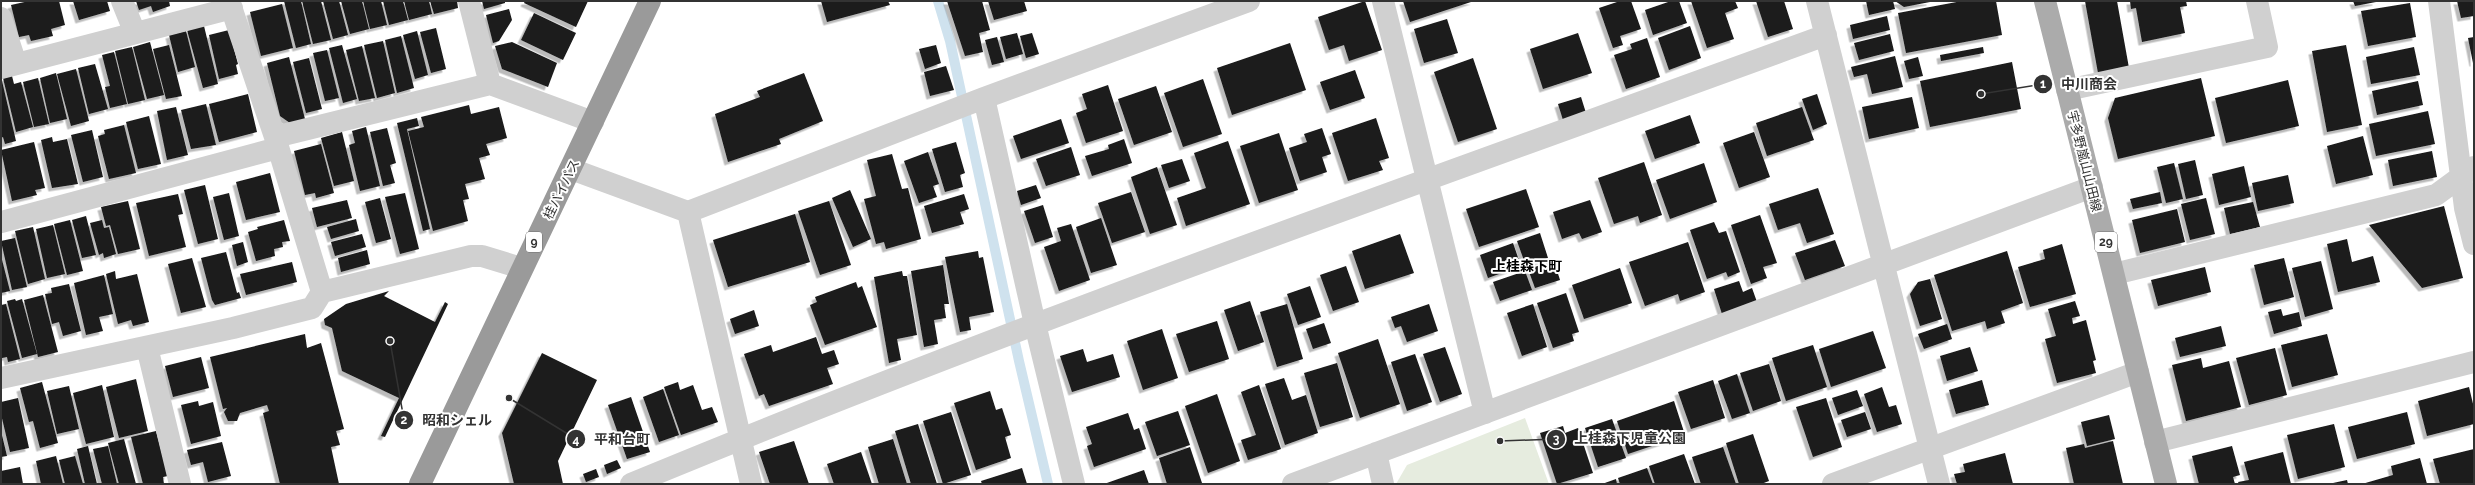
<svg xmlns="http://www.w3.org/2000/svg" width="2475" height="485" font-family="Raleway,'Noto Sans JP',sans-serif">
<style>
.green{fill:#e6ecdf}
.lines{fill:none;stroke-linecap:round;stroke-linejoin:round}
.stream{stroke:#cfe2ee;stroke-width:10}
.building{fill:#1a1a1a;filter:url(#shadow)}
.minor{stroke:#d0d0d0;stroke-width:22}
.major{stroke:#ababab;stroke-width:22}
.highway{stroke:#9a9a9a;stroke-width:22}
.labels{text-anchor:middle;stroke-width:4;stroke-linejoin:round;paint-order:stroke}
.shield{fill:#fff;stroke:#707070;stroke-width:1}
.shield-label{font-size:12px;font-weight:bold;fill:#333}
.street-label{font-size:13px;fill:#333;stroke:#fff}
.neighbourhood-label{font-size:14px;font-weight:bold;fill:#000;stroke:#fff}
.leader{fill:none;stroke:#333;stroke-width:1.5}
.callout-dot{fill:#333;stroke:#fff;stroke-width:1.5}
.mark-label{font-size:12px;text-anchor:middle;font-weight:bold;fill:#fff}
.callout-label{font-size:14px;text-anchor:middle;font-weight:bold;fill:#333;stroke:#fff;stroke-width:4;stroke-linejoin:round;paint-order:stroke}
</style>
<defs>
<filter id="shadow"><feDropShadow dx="-3.5" dy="3.5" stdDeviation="0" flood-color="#0004"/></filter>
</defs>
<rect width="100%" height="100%" fill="#fff"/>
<path class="green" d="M1525,418L1549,484H1396L1407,465Z"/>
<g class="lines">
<path class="stream" d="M938,1L950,41L1019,361L1048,484"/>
</g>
<path class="building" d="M29,1H59L65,25L51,29L53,36L31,41L29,35L19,37L11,5Z
M73,1H107L110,11L79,20Z
M136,1H169L170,6L153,12L151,6L139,10Z
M284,1H301L311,44L296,48Z
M302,1H321L331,40L313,44Z
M323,1H339L348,35L333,39Z
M341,1H362L369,29L350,34Z
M363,1H381L387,25L370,29Z
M383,1H403L408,20L389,25Z
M404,1H429L432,14L409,20Z
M430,1H457L458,8L434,14Z
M482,1H505V3L484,9Z
M525,1H588L576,27L524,3Z
M821,1H888L890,5L827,22Z
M947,1H982L990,30L979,33L983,52L965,56Z
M988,1H1024L1027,11L994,20Z
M1365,1L1382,50L1349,61L1344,45L1329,50L1318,17Z
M1403,1H1474L1410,22Z
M1620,1H1631L1641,29L1620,36L1623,45L1613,48L1599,8Z
M1671,1H1679L1687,23L1653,35L1645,10Z
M1691,1H1735L1738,8L1725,13L1734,39L1707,48Z
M1756,1H1784L1793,29L1768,37Z
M1866,1H1893L1895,9L1869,15Z
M1895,1H1930V2L1904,7Z
M1962,1H1996L2002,35L1906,53L1898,13Z
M2085,1H2117L2129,68L2098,73Z
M2130,1H2186L2187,6L2180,7L2185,33L2142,42L2136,8L2131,9Z
M2353,1H2376V2L2355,6Z
M2457,1H2474V16L2461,18Z
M2410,3L2416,37L2368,46L2361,11Z
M282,4L293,48L261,56L250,12Z
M509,9L512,20L499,41L493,43L486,15Z
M534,13L576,33L563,60L521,40Z
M1887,16L1890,30L1853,39L1850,25Z
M1447,19L1458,53L1424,63L1414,29Z
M204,26L218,84L203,88L187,30Z
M1690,26L1701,58L1669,70L1658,38Z
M436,28L446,69L431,73L420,32Z
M229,30L238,64L236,65L238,74L219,79L209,35Z
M186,31L195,67L178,72L169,35Z
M417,31L428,75L415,79L403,35Z
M1017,33L1023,54L1006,59L1000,37Z
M1032,33L1039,54L1026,58L1020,36Z
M1578,33L1592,73L1543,89L1530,49Z
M1890,34L1894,51L1859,60L1854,43Z
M401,36L414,88L397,93L385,40Z
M997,37L1004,62L992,65L985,40Z
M2474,37V63H2473L2468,38Z
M1647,38L1660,77L1626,89L1614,55L1632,49L1630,44Z
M383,41L395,93L377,98L364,45Z
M150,42L164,95L147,99L133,47Z
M512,42L557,63L548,87L502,69L495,46Z
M1290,43L1306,90L1232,115L1217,68Z
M169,45L182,96L166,99L153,49Z
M342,45L357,99L343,103L329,48Z
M936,45L941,63L925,69L919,49Z
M2346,45L2362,125L2327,132L2312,51Z
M362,46L375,98L359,101L346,50Z
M132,47L145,100L128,104L115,51Z
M1983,47L1984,53L1941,61L1940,55Z
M2414,47L2420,75L2371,84L2366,57Z
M327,50L339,98L325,101L313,53Z
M114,52L127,104L110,108L105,87L110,86L102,55Z
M1895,56L1903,87L1872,94L1867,74L1854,77L1851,67Z
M289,57L305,119L290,123L280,116L267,63Z
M1918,57L1923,76L1909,79L1904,61Z
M309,58L322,109L306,113L293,62Z
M1473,58L1497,129L1458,142L1434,72Z
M2012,62L2021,109L1930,127L1920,81Z
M95,64L108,109L89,114L78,68Z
M946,66L954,90L930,96L924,72Z
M76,69L89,121L71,126L57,74Z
M1355,70L1365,98L1330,110L1320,82Z
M56,73L67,119L50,123L40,78Z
M804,73L823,121L779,139L781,144L728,162L715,114L760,97L757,91Z
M12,76L14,84L21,82L33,127L16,132L3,78Z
M38,78L49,124L34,127L23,82Z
M2201,78L2215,136L2118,159L2108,118L2115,98Z
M1203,79L1222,134L1183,147L1164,93Z
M2288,80L2299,126L2226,143L2215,98Z
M2,81L16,141L5,144L3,137L1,138Z
M2418,81L2423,105L2377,115L2372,91Z
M1108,85L1123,131L1086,143L1076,113L1087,109L1082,94Z
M1156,86L1172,132L1134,145L1118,99Z
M248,94L257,132L219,142L209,104Z
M1817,94L1827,124L1813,130L1802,99Z
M1581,97L1586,113L1563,120L1558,104Z
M1912,97L1919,128L1869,139L1862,107Z
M206,104L216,145L191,149L181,110Z
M469,105L471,114L499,107L507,138L486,144L490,155L479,158L485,179L465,184L469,199L463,200L468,221L433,231L408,131L424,127L421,117Z
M176,107L188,155L167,160L157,111Z
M1802,107L1814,140L1767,156L1756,123Z
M2428,111L2435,144L2376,156L2369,124Z
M1690,115L1700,143L1655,159L1645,131Z
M149,116L161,164L138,169L126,122Z
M417,118L419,126L407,129L430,229L423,231L397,123Z
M1376,118L1389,158L1379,161L1383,170L1348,181L1332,133Z
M1061,119L1069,143L1021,159L1013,136Z
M124,125L136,173L109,179L98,136L105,134L104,130Z
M366,127L380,186L360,191L349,145L355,143L352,131Z
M387,128L396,163L390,165L395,183L383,186L370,132Z
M1322,128L1331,154L1322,157L1327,172L1300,181L1289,148L1307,142L1304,134Z
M92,130L103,177L83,182L71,135Z
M342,132L354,181L334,186L321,138Z
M1754,132L1770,177L1739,188L1723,143Z
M1279,133L1298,190L1259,203L1240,146Z
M2363,136L2373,175L2336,184L2327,146Z
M52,137L53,142L67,139L78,184L52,188L41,140Z
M1124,139L1132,163L1092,176L1085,156L1109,149L1108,145Z
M1228,141L1250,204L1186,226L1177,198L1206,188L1194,153Z
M34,142L45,188L35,190L37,195L12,201L1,150Z
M956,142L965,173L960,175L963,187L945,192L932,149Z
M321,144L334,193L316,198L315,193L305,195L294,151Z
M1071,147L1080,175L1046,186L1036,159Z
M2432,151L2437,177L2393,186L2388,160Z
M928,152L939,184L933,186L937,197L919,203L904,161Z
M892,154L902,189L908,188L921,239L886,249L884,242L876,244L864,199L876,196L867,160Z
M1182,159L1190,181L1169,188L1161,165Z
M2195,160L2203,195L2186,199L2178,164Z
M1644,162L1662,215L1640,223L1638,216L1614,224L1598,178Z
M1704,163L1717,202L1670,219L1656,180Z
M2174,163L2183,199L2166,203L2157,167Z
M2244,166L2251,197L2219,205L2212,174Z
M1157,167L1177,225L1150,234L1131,177Z
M270,173L280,212L246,220L236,182Z
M2288,175L2294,203L2258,211L2252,183Z
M205,185L218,239L198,244L184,190Z
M1036,185L1041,198L1021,205L1017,191Z
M1818,188L1834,234L1807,243L1800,223L1778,230L1769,204Z
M1526,189L1539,227L1479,247L1466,209Z
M850,190L871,239L853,247L832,198Z
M1131,192L1145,232L1112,243L1098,203Z
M2160,192L2162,203L2133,209L2130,199Z
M229,193L239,236L224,240L213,197Z
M405,193L419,249L400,254L385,197Z
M178,194L183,214L178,215L186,247L149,256L136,203Z
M964,194L969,209L960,212L964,224L932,233L924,206Z
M380,198L391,239L376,243L365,202Z
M2206,198L2215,234L2190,240L2181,204Z
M347,200L352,218L317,227L312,208Z
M1590,200L1602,232L1582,239L1579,233L1562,239L1553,212Z
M128,201L140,249L118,254L110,225L106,226L101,207Z
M829,201L851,265L820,275L798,211Z
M2253,202L2260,227L2230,234L2224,208Z
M1043,205L1053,237L1035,243L1024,211Z
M2444,206L2463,278L2422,288L2369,225Z
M2177,209L2185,242L2140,253L2132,220Z
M795,214L810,262L728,287L713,240Z
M1760,215L1777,263L1763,267L1767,278L1751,284L1731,225Z
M86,216L96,255L82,258L72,220Z
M1101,218L1117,265L1091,273L1076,227Z
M356,219L359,231L331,239L327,227Z
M70,220L83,271L67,275L54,224Z
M102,220L104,228L109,227L116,254L104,258L103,253L99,255L90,223Z
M284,220L290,241L282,242L283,247L274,249L275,256L256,261L248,232L258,229L257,227Z
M1714,222L1719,233L1726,231L1740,272L1728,277L1726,272L1707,279L1690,230Z
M1071,224L1090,280L1059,291L1044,247L1061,241L1057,228Z
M53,225L65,274L47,278L36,229Z
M33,227L45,279L28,284L15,231Z
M1540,233L1548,258L1526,266L1517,241Z
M362,234L366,247L335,256L331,242Z
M1400,234L1414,273L1365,289L1352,251Z
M15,238L27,287L12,290L1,241Z
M2347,239L2352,262L2373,256L2380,282L2338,292L2327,244Z
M1835,240L1845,266L1805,280L1795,253Z
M243,242L248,262L237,266L232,245Z
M1688,242L1705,292L1680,301L1678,294L1645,306L1629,262Z
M1513,243L1521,266L1488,278L1480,255Z
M2062,244L2076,294L2030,307L2018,267L2045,259L2043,250Z
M367,250L370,264L341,272L338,258Z
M978,251L979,258L983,257L994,312L969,317L971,330L960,332L945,257Z
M2007,251L2023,303L2001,311L2005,323L1987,329L1985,321L1952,331L1934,275Z
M226,252L237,293L239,292L241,298L215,305L212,300L201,258Z
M1,256L10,291L1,293Z
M192,258L206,307L181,313L168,264Z
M2284,258L2294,297L2264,305L2254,265Z
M1554,261L1560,280L1535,288L1528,269Z
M2321,261L2333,309L2305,317L2292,268Z
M292,262L297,282L246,295L240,274Z
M943,265L949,304H944L946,318L934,320L938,344L924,347L911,271Z
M1346,266L1359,302L1333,311L1320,275Z
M2205,267L2211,292L2158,306L2151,280Z
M1620,268L1632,303L1584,319L1572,285Z
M115,271L116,279L137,274L149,322L133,326L131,320L118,324L106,274Z
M902,271L903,276H907L917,335L897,339L901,360L889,363L874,277Z
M1525,271L1532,290L1500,301L1493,282Z
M104,275L113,314L99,317L103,331L86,335L74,283Z
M1930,279L1942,319L1920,326L1910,294L1918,282Z
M1739,281L1743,292L1752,288L1757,302L1722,314L1714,289Z
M856,282L858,288L862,286L877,327L825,345L810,305L817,302L815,297Z
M69,284L81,331L63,336L59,322L52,324L45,294L52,293L51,288Z
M1310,286L1321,317L1298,325L1287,294Z
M389,291L384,296L435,322L445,302L448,304L385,437L381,436L399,398L342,371L332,328L325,325L324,319L346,304Z
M1566,293L1579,332L1572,334L1574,341L1553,348L1537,303Z
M43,295L58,352L38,357L24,300Z
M15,299L16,301L22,299L37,354L22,358L7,301Z
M1250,301L1264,342L1238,351L1224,310Z
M2075,301L2080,316L2072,318L2073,324L2086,320L2096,360L2093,361L2096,373L2057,383L2045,339L2056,336L2048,309Z
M6,304L20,359L8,362L7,357L2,358L1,352V305Z
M1287,304L1303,359L1277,367L1260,312Z
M1429,304L1438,331L1407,342L1401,326L1395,328L1391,317Z
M1533,304L1547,347L1522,356L1507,313Z
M2281,309L2283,316L2299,312L2302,326L2274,334L2268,312Z
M754,310L759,326L735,334L730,319Z
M1217,321L1229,359L1189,372L1176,334Z
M1324,323L1331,343L1313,349L1306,329Z
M1947,324L1952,339L1924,349L1918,334Z
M2221,326L2226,346L2180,357L2175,338Z
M1162,329L1178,378L1143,390L1127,341Z
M1873,331L1886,368L1831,387L1819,349Z
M305,334L307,348L321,343L344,429L336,431L340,445L331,447L339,484H280L263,413L269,411L267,405L240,413L237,421H228L224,412L227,408L223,409L210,357Z
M2327,334L2338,375L2292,387L2281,345Z
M816,337L822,354L834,350L839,364L827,368L833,384L769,406L764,394L759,396L744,354L771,345L773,352Z
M1378,339L1400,404L1360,418L1338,353Z
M1813,345L1827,387L1786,401L1772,358Z
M1445,347L1462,394L1440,402L1423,354Z
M1970,347L1978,371L1947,381L1940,356Z
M2275,348L2287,395L2249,405L2236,358Z
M1083,349L1087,362L1113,354L1120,377L1072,392L1060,356Z
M542,353L597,380L558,461L563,484H514L502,433Z
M1415,354L1432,402L1407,411L1391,362Z
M201,357L209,388L173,397L165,366Z
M2201,358L2203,368L2229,361L2241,407L2186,421L2172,365Z
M1337,363L1353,417L1320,427L1304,373Z
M1769,364L1781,401L1753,411L1740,373Z
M1737,374L1750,413L1732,419L1718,381Z
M1284,378L1292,400L1306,395L1318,433L1285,445L1265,384Z
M136,379L148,431L119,438L106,387Z
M1713,380L1725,418L1691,429L1678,392Z
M1982,380L1989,405L1956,414L1949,390Z
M42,382L58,443L40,448L33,421L29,422L20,388Z
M678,382L680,390L693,385L702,410L712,407L718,422L681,435L664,387Z
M102,385L114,437L86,444L73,393Z
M1259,385L1281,449L1248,460L1241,440L1256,435L1241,392Z
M69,386L79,429L57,434L47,391Z
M1882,387L1889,407L1896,405L1902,424L1877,432L1864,394Z
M2469,387L2474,408V424L2427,436L2418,401Z
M663,389L679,435L659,442L643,397Z
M1857,390L1863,406L1838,415L1832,398Z
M990,391L996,410L1002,408L1011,435L1005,437L1011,458L976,470L954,403Z
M1217,394L1240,461L1208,473L1185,406Z
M631,397L650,452L627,459L608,405Z
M18,398L29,448L10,452L1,414V402Z
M1826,398L1842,447L1813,457L1796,407Z
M198,401L199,406L213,402L221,436L191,444L181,405Z
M1674,401L1685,435L1628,454L1617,421Z
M1178,411L1190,445L1157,456L1145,422Z
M951,412L971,475L943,484L923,421Z
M1865,412L1871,429L1847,437L1841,420Z
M2407,412L2415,444L2357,459L2348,427Z
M1128,413L1134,430L1139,428L1146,449L1094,467L1087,446L1092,444L1086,427Z
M2109,415L2115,439L2087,446L2081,422Z
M1612,419L1626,458L1598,467L1585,428Z
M918,424L937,484H911L895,431Z
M2334,424L2345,467L2298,479L2287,435Z
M1563,426L1565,433L1578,428L1593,473L1557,484L1540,433Z
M1,431L7,456L1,457Z
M156,431L168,476L163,477L164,484H143L131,437Z
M1753,434L1769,481L1761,484H1739L1726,443Z
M124,439L136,484H119L108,443Z
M893,439L907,484H879L868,447Z
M794,441L809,484H770L759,452Z
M2113,441L2123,484H2074L2066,448L2084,444L2085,448Z
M222,442L231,476L208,482L203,462L191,465L187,450Z
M88,446L97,484H85L77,449Z
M108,446L117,484H102L93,449Z
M2232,446L2240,475L2233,477L2235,484H2199L2192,456Z
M1190,447L1202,483L1167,484L1159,458Z
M1723,447L1736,484H1701L1692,457Z
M2474,449V484H2440L2433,459Z
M861,452L872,484H834L827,464Z
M2283,452L2291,484H2239L2238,482L2249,480L2244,462Z
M2005,453L2013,484H1957L1954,474L1965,472L1963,464Z
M1684,454L1695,484H1655L1649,466Z
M56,456L63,484H41L36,461Z
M75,456L83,484H65L59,460Z
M2420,458L2427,484H2362L2393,475L2391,466Z
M617,460L621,468L607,474L604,465Z
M20,467L23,484H1V471Z
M1022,468L1027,484H982L981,481Z
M1647,468L1653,484H1620L1618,478Z
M596,469L599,477L586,482L583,474Z
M1144,470L1149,484H1104L1121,478Z
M1616,479L1617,484H1602Z
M2347,480L2348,484H2333V483Z"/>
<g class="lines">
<path class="minor" d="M122,1L135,33
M229,1L275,137L322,292
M1383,1L1485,413
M1817,1L1939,484
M2439,1L2465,208L2474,244
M1,18L16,64
M1,68L232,8
M490,84L593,122
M2067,90L2267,47L2257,1
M984,98L1035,324L1074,484
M275,137L490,84L469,1
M571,169L688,212L984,98L1249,1
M688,212L751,484
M1,222L278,148
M2114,274L2436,195L2474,167
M147,347L180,484
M1,378L233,328L312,308L322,292L471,256H482L521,268
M2155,442L2474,362
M1376,453L1383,484
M631,484C1024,321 1426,181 1826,35
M1293,484L2092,187
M1833,484L2138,372"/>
<path class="major" d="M2045,1L2166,484"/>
<path class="highway" d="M420,484L650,1"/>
</g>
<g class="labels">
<g class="shield">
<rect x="526" y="232" width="16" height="20" rx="3"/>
<rect x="2095" y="232" width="22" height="20" rx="3"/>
</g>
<g class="shield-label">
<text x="534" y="246">9</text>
<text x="2106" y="246">29</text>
</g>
<g class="street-label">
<text transform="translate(2085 161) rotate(76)" y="5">宇多野嵐山山田線</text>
<text transform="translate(561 189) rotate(-64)" y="5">桂バイパス</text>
</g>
<g class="neighbourhood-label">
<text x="1527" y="271">上桂森下町</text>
</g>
</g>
<path class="leader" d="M1981 94L2043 84M390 341L404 420M1500 441L1556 439M509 398L576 439"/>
<g class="callout-dot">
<circle cx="1981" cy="94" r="4"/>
<circle cx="390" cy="341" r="4"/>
<circle cx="1500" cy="441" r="4"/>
<circle cx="509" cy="398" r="4"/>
<circle cx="2043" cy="84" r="10"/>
<circle cx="404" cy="420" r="10"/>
<circle cx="1556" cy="439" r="10"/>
<circle cx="576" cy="439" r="10"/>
</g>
<g class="mark-label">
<text x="2043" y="88">1</text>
<text x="404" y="424">2</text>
<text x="1556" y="443">3</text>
<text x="576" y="444">4</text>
</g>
<g class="callout-label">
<text x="2089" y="89">中川商会</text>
<text x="457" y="425">昭和シェル</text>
<text x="1630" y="443">上桂森下児童公園</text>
<text x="622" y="444">平和台町</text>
</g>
<rect width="2475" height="485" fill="none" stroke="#333333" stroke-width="4"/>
</svg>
